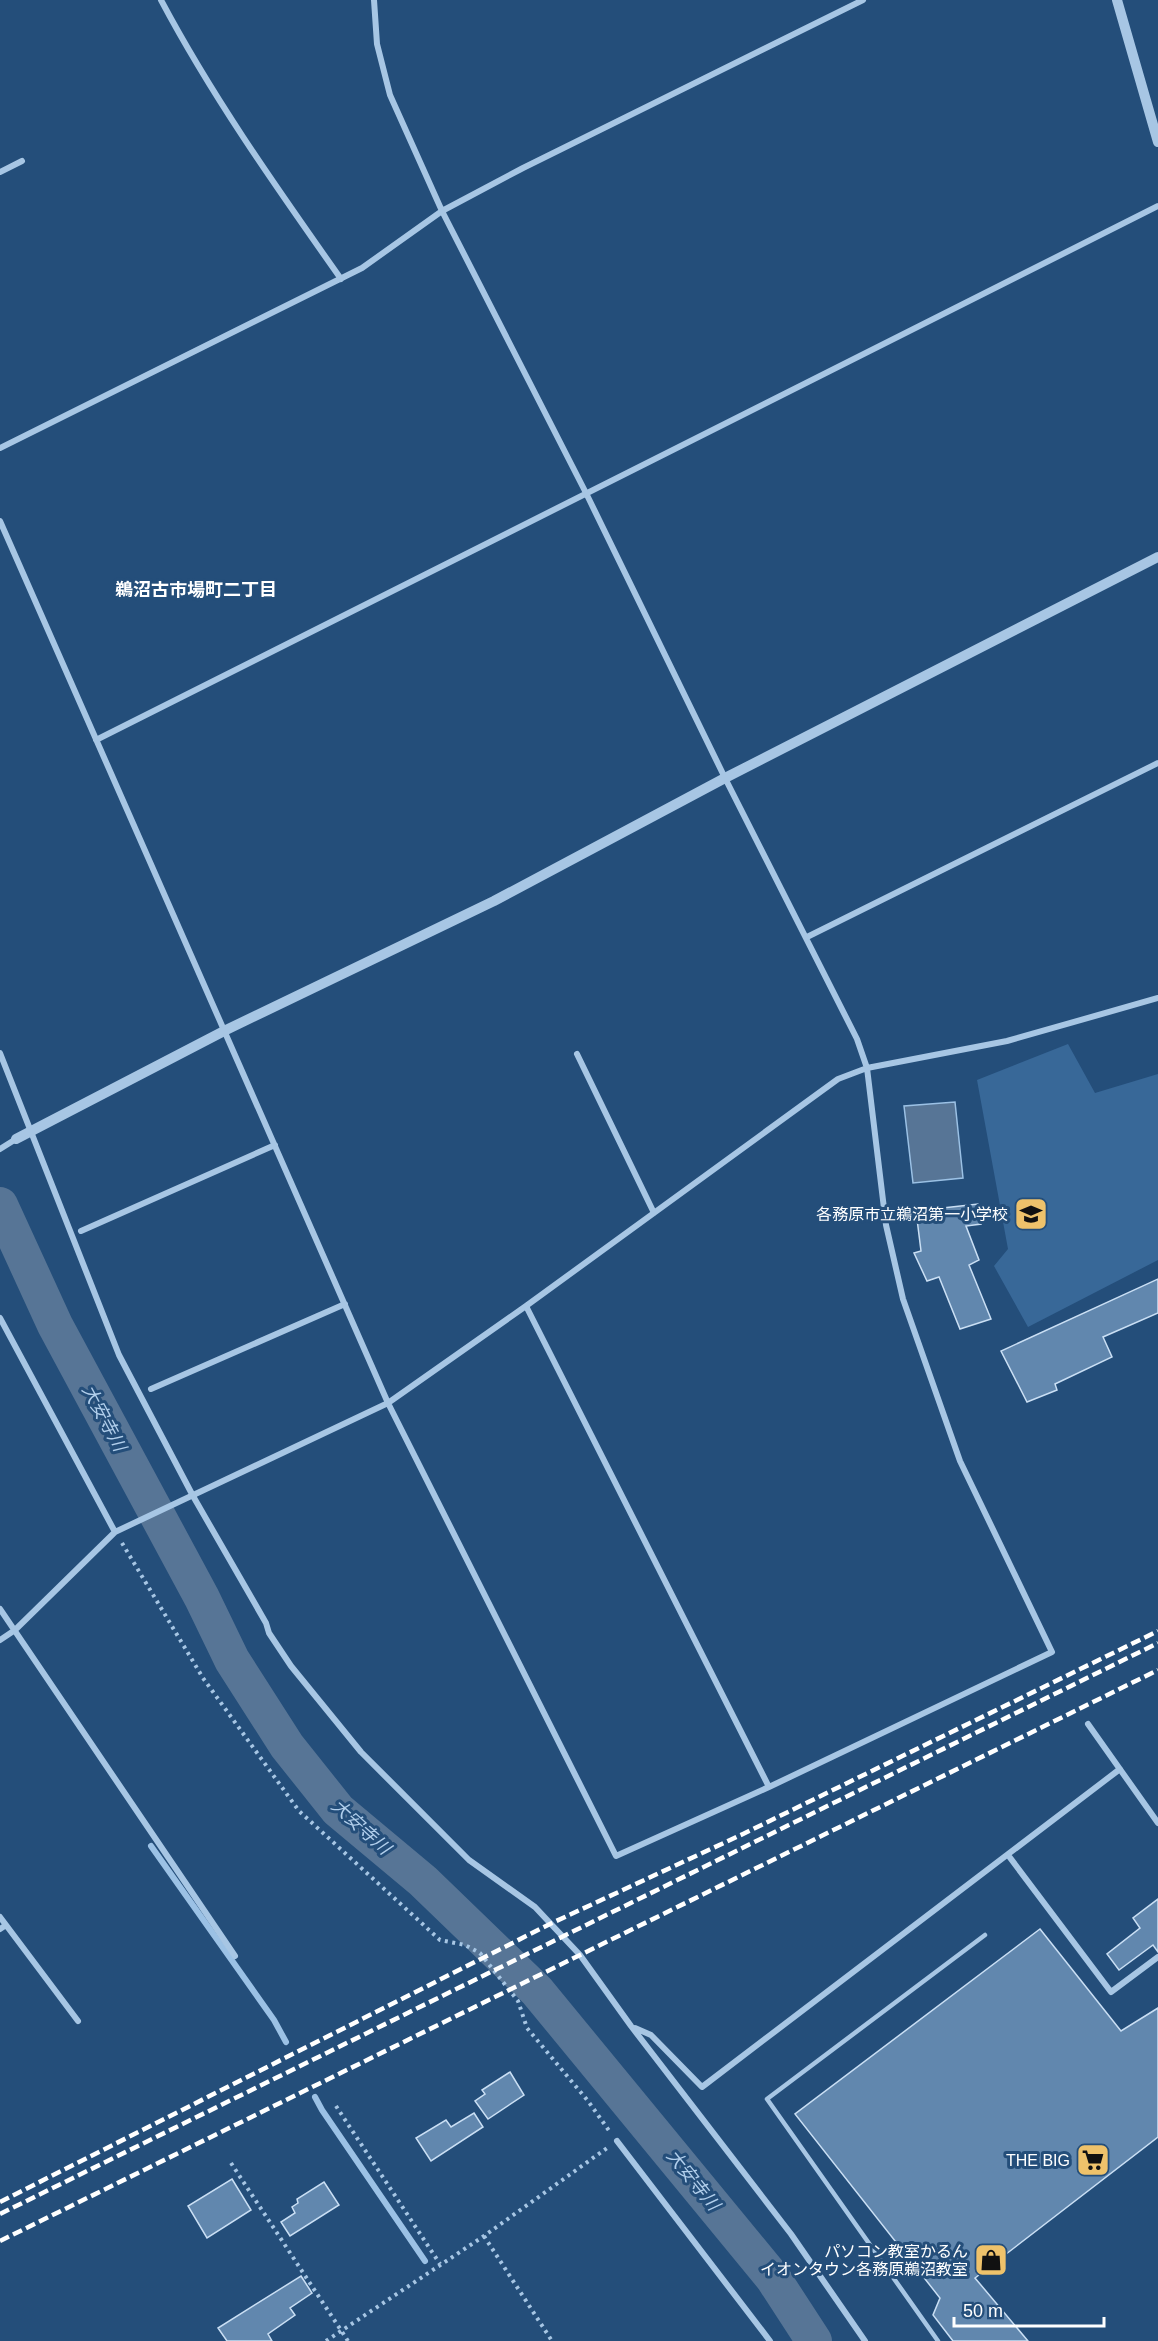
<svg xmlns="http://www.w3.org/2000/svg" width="1158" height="2341" font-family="Arial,'Noto Sans JP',sans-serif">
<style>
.green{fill:#386898}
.water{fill:#577596;stroke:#9bc1e5;stroke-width:1.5}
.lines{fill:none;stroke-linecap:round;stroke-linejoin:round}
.stream{stroke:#9bc1e5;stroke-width:6}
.river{stroke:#577596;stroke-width:36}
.building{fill:#6187ae;stroke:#cadff4;stroke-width:1.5}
.path{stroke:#a7c6e4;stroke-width:4;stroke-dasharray:3 4.5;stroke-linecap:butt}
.service{stroke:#a7c6e4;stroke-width:4.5}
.minor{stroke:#a7c6e4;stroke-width:6}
.tertiary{stroke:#a7c6e4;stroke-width:10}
.rail{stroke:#fff;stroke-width:4.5;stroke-dasharray:10 4.5;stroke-linecap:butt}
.labels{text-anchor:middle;stroke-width:6;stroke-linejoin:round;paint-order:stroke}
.poi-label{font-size:16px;fill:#fff;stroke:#244e7a;text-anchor:end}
.neighbourhood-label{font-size:18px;font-weight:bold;fill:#fff;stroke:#244e7a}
.water-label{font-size:18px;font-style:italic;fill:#b2cfec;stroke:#244e7a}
</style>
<rect width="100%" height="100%" fill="#244e7a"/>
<path class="green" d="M1068,1044L1095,1093L1158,1074V1260L1028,1327L994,1266L1008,1249L977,1080Z"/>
<path class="water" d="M955,1102L963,1178L913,1183L904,1106Z"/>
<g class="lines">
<path class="stream" d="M151,1846L274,2020L286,2042
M315,2097L322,2110L425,2261"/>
<path class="river" d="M0,1205L55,1325L202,1598L232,1660L287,1746L338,1810L423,1881L537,1991L773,2278L814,2341"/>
</g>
<path class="building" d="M978,1204L981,1224L966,1226L979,1260L969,1265L991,1319L960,1329L939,1277L927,1281L914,1253L921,1251L916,1211Z
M1158,1279V1313L1103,1337L1112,1357L1055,1384L1057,1390L1027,1402L1001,1351Z
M1158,1899V1952L1153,1945L1119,1970L1107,1954L1140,1928L1133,1918Z
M1040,1929L1121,2031L1158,2008V2137L975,2278L1028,2341H953L933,2315L940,2298L795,2114Z
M510,2072L524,2095L488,2119L475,2101L485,2094L482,2090Z
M474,2113L483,2127L431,2161L416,2138L446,2120L451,2127Z
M232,2179L251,2210L207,2238L188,2206Z
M324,2182L339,2205L290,2236L281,2222L295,2213L292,2207L298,2203L297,2199Z
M301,2276L312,2293L290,2308L295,2315L268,2334L272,2341H227L218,2328Z"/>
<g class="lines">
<path class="path" d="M122,1543L203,1678L299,1811L440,1940L465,1945L480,1953L518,2001L527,2028L588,2101L610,2132
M336,2106L440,2264
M231,2163L348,2341
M484,2236L552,2341
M326,2341L484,2236L607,2148"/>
<path class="service" d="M938,2341L767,2099L985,1935"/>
<path class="minor" d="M161,0C213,98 277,188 341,279
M374,0L377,44L390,95L442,211L586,493L725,778L857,1039L867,1068L886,1225L903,1299L960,1461L1052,1652L769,1787L526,1306
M0,172L22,161
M0,448L362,268L442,211L523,168L863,0
M0,521L388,1403L616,1856L769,1787
M96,740L1158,206
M807,937L1158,763
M0,1053L119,1355L193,1496L266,1623L269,1633L291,1666L361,1752L469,1860L535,1907L580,1955L631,2026L791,2234L865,2341
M577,1054L654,1213
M0,1149L16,1139
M81,1231L275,1145
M0,1318L115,1532
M151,1389L345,1304
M0,1609L235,1956
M0,1640L15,1630L115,1532L388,1403L526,1306L838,1079L867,1068L1007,1041L1158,998
M1088,1724L1158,1823
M1008,1855L1111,1992L1158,1957
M0,1917L6,1925L0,1929
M6,1925L78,2021
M635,2028L651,2035L702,2087L1120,1769
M617,2141L770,2341"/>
<path class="tertiary" d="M1117,0L1158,142
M16,1139L226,1030L494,901L725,778L1158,557"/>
<path class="rail" d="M0,2202L552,1923L743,1834L1158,1631
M0,2214L1158,1643
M0,2241L1158,1670"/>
</g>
<defs>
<g id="school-square" transform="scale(1.725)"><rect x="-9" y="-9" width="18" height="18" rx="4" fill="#eec26b" stroke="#244e7a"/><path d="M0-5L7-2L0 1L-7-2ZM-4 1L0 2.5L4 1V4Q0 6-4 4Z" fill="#111"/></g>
<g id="supermarket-square" transform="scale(1.725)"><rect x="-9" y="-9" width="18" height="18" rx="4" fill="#eec26b" stroke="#244e7a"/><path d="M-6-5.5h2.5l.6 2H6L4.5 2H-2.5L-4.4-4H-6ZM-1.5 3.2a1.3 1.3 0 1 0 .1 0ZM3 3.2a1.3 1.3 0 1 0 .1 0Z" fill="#111"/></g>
<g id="shop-square" transform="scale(1.725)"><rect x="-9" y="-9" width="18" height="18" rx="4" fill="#eec26b" stroke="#244e7a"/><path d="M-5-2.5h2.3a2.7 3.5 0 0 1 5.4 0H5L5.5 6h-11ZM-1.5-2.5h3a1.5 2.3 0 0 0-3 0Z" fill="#111"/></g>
</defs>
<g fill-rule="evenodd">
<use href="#school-square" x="1031" y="1214"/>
<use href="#supermarket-square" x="1093" y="2160"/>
<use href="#shop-square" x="991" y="2260"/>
</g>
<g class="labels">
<g class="poi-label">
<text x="1008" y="1220">各務原市立鵜沼第一小学校</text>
<text x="1070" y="2166">THE BIG</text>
<text x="968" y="2257">パソコン教室かるん<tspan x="968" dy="18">イオンタウン各務原鵜沼教室</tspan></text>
</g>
<g class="neighbourhood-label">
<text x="196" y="596">鵜沼古市場町二丁目</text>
</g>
<g class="water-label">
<text transform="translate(104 1418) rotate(62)" y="6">大安寺川</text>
<text transform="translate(361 1827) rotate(42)" y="6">大安寺川</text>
<text transform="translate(693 2180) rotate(51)" y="6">大安寺川</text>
</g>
</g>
<path d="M954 2317v9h150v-9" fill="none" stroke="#ffffff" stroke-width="3"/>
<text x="963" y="2317" font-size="18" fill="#ffffff" stroke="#244e7a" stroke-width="4.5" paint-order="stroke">50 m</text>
</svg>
